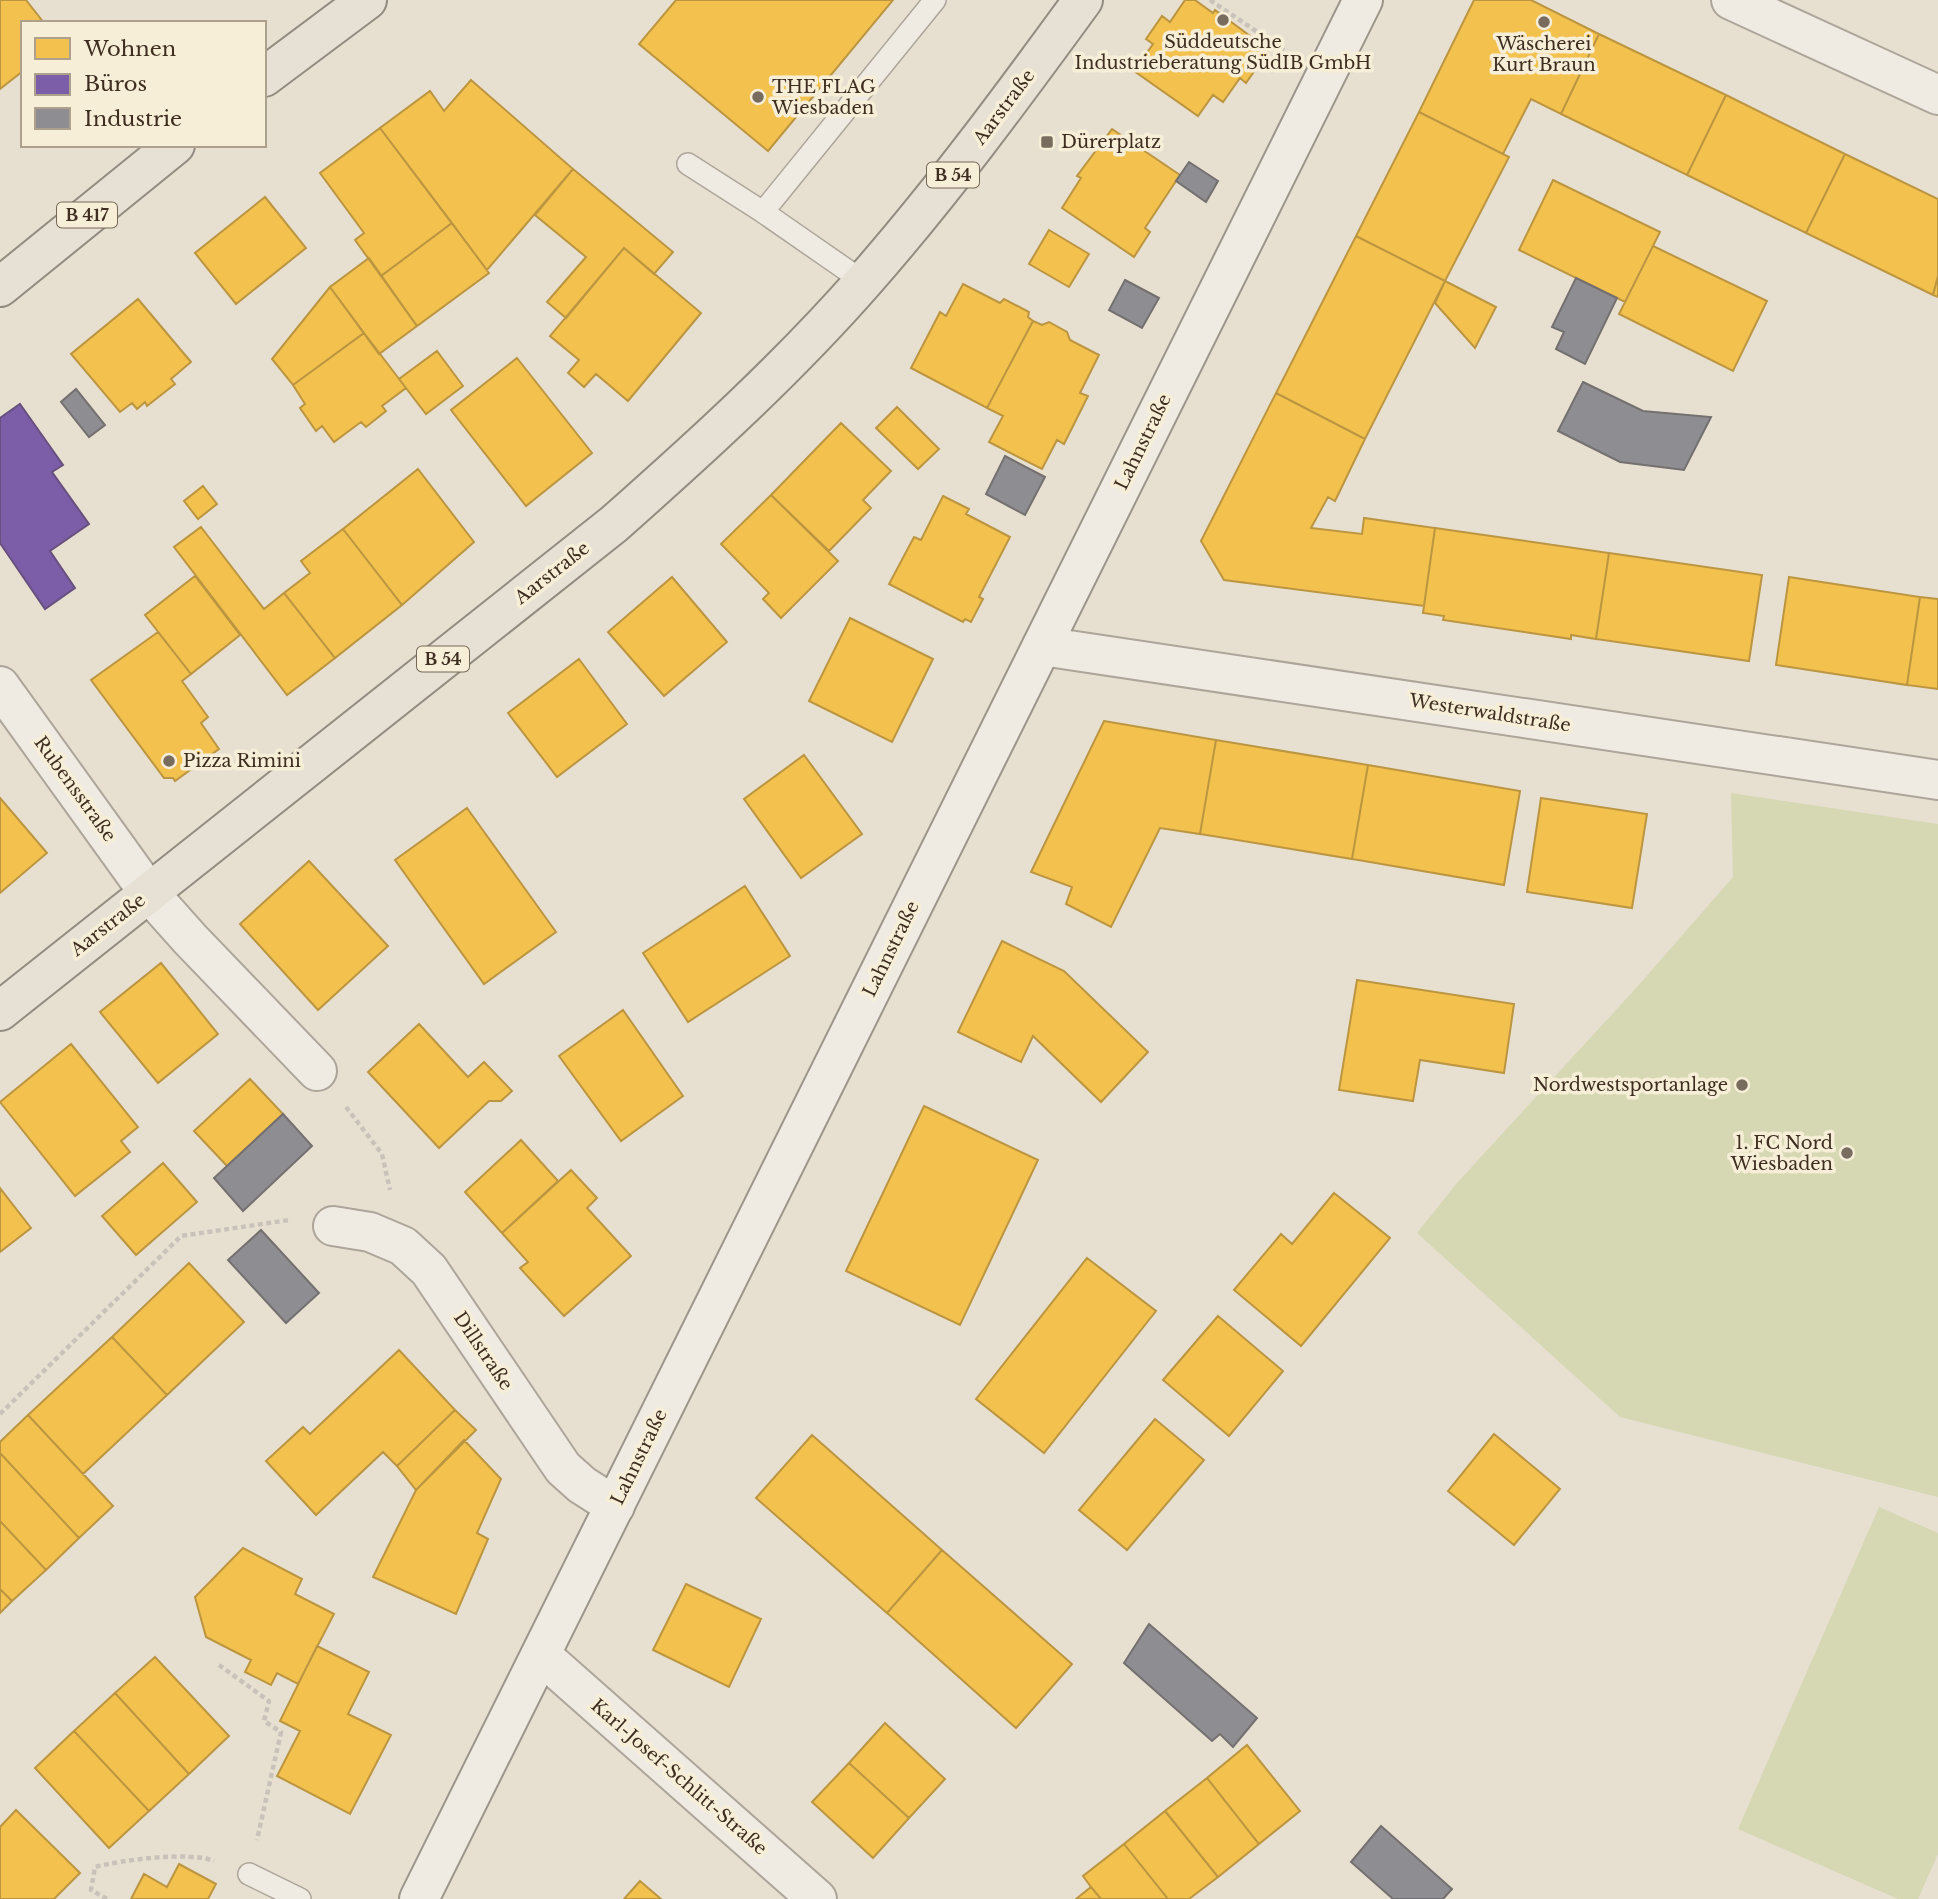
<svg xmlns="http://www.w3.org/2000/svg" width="1938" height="1899" font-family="'Libre Baskerville',serif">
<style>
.green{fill:#d6d7b3}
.homes{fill:#f2c14e;stroke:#bc9540;stroke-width:2}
.offices{fill:#7b5ea7;stroke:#68507e;stroke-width:2}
.industry{fill:#8d8d92;stroke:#757070;stroke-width:2}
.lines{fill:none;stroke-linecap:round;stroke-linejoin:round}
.lane-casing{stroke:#ada599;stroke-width:24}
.street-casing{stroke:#ada599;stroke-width:42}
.secondary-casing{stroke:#9c958a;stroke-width:42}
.primary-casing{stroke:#928b80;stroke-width:42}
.path{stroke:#c8c2b9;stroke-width:4.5;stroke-dasharray:5 3.5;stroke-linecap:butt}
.lane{stroke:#efebe3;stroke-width:21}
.street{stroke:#efebe3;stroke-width:38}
.secondary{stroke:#efebe3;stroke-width:38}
.primary{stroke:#e6e1d4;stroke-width:38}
.poi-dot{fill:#786c5e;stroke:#f7eed8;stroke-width:2.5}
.labels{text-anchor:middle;stroke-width:7;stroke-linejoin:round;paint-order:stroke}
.shield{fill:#f7eed8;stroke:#756857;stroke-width:2}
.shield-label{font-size:16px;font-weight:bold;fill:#3d2e20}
.poi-label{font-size:18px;fill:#3d2e20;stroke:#f7eed8;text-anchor:start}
.street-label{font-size:18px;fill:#3d2e20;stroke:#f7eed8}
</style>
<rect width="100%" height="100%" fill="#e7e0d1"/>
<path class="green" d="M1731,793L1938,824V1497L1620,1417L1417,1233L1457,1183L1637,987L1733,877Z
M1879,1507L1938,1533V1854L1918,1899H1898L1738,1829Z"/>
<path class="homes" d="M0,0H26L44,23H23V71L0,89Z
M676,0H893L768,151L639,44Z
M1185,0H1195L1213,13L1215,10L1269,50L1246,83L1240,78L1223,102L1213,95L1198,116L1134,71L1153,44L1146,39L1162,16L1170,22Z
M1474,0H1531L1599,34L1561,114L1531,99L1503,154L1419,112Z
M1599,34L1726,95L1687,175L1561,114Z
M471,80L573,169L487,270L380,128L430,91L444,111Z
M1726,95L1845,154L1806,233L1687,175Z
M1419,112L1509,157L1445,281L1356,236Z
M380,128L452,223L381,276L355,240L364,233L320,173Z
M1112,129L1180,175L1145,228L1150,232L1134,257L1062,208L1081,178L1077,176Z
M1845,154L1938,199V276L1933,295L1806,233Z
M573,169L673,252L654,274L624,248L566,318L547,302L586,257L535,215Z
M1553,180L1660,232L1625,302L1519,250Z
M265,197L306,248L236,304L195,253Z
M452,223L489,273L417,326L381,276Z
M1049,230L1089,254L1069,287L1029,264Z
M1356,236L1445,281L1365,439L1276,393Z
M1653,246L1767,301L1733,371L1619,314Z
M624,248L701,313L628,401L596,374L584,387L568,373L579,360L550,336Z
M369,258L417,326L379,354L330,287Z
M1938,276V297L1933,295Z
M1445,281L1496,307L1475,348L1435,303Z
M963,284L1000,303L1004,299L1029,312L1028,317L1033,321L987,408L911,368L940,312L946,316Z
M330,287L364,333L293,385L272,359Z
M138,299L191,362L171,379L175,384L147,406L145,402L137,409L132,403L120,412L71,354Z
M1033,321L1042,325L1049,322L1067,332L1070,340L1099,355L1080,393L1088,396L1064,444L1057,440L1042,469L989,442L1003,416L987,408Z
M364,333L406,388L382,406L386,411L366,427L361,422L334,442L322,426L316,431L300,408L305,404L293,385Z
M437,351L463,386L426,414L399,379Z
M517,358L592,453L526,506L451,410Z
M1276,393L1365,439L1335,501L1328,497L1311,528L1362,534L1364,518L1435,528L1424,606L1224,580L1201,541Z
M897,407L939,449L918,469L876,428Z
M841,423L891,471L863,500L871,508L829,551L771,495Z
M418,469L474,542L402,605L343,529Z
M203,486L217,504L198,519L184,501Z
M771,495L838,561L781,618L763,599L769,593L721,544Z
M943,496L969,509L966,514L1010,537L979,597L983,599L971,622L965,619L963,622L889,584L914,537L921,540Z
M201,527L264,609L284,593L335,658L287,695L174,547Z
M1435,528L1609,553L1596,639L1571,635V639L1443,620L1444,616L1423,613Z
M343,529L402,605L335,658L284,593L310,573L301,561Z
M1609,553L1762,575L1749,661L1596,639Z
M195,576L240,635L191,674L145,615Z
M672,577L727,642L664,696L608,632Z
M1789,577L1920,597L1907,685L1776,665Z
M1920,597L1938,599V689L1907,685Z
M850,618L933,659L892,742L809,701Z
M158,632L191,674L182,681L208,717L201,723L219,749L175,781L173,778H164L91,680Z
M579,659L627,724L557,777L508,713Z
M1104,721L1216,740L1200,834L1160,828L1111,927L1066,904L1072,887L1031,872Z
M1216,740L1368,765L1352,859L1200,834Z
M804,755L862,834L801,878L744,799Z
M1368,765L1520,791L1504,885L1352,859Z
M0,798L47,853L0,893Z
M1541,798L1647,814L1632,908L1527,892Z
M467,808L556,932L484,984L395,860Z
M309,861L388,946L318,1010L240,924Z
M745,886L790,956L688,1022L643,953Z
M1002,941L1064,971L1148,1052L1101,1102L1033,1036L1021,1062L958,1032Z
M161,963L218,1034L158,1083L100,1012Z
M1357,980L1514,1004L1504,1073L1420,1060L1413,1101L1339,1090Z
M623,1010L683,1096L621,1141L559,1056Z
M419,1024L468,1077L484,1062L512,1091L501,1101H489L439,1148L368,1072Z
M71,1044L138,1127L121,1141L130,1152L75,1196L0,1102Z
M250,1079L283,1114L227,1166L194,1131Z
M924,1106L1038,1160L960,1325L846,1271Z
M521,1140L558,1181L502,1233L465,1192Z
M163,1163L197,1202L136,1255L102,1216Z
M571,1170L597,1198L587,1208L631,1256L564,1316L520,1268L528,1262L502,1233Z
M0,1188L31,1228L0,1252Z
M1334,1193L1390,1238L1301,1346L1234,1290L1281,1234L1292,1244Z
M1087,1258L1156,1311L1044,1453L976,1399Z
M189,1263L244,1322L167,1395L112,1337Z
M1218,1316L1283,1371L1229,1436L1163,1380Z
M112,1337L167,1395L83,1474L28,1415Z
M399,1350L455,1410L397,1466L383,1452L316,1515L266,1461L303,1427L310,1434Z
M455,1410L476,1430L416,1490L397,1466Z
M28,1415L113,1506L79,1538L0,1453V1442Z
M1155,1419L1204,1460L1127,1550L1079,1510Z
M1494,1434L1560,1489L1514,1545L1448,1491Z
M812,1435L942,1550L887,1613L756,1498Z
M464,1440L501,1479L477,1533L488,1539L456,1614L373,1577L416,1490Z
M0,1453L79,1538L46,1570L0,1521Z
M0,1521L46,1570L12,1601L0,1589Z
M243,1548L302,1579L295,1594L334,1614L298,1684L277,1673L271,1685L245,1672L251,1660L206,1637L195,1597Z
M942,1550L1072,1664L1016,1728L887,1613Z
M686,1584L761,1619L729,1687L653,1650Z
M0,1589L12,1601L0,1613Z
M317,1646L369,1672L348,1714L391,1735L350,1814L277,1776L300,1731L280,1721Z
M155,1657L229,1736L189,1774L115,1693Z
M115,1693L189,1774L149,1811L74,1731Z
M885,1723L945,1779L909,1818L849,1763Z
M74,1731L149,1811L109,1848L35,1768Z
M1247,1745L1300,1811L1259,1844L1207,1778Z
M849,1763L909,1818L873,1858L812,1802Z
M1207,1778L1259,1844L1218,1877L1165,1811Z
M16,1810L80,1873L54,1899H0V1827Z
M1165,1811L1218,1877L1189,1899H1168L1124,1844Z
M1124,1844L1168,1899H1101L1091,1887L1083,1876Z
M179,1864L216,1884L208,1899H131L144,1874L167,1887Z
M640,1881L661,1899H624Z
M1091,1887L1101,1899H1076Z"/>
<path class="offices" d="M20,404L63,465L52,472L89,524L50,551L75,588L45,609L0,543V418Z"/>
<path class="industry" d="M1189,162L1218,181L1206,202L1176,181Z
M1576,278L1617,298L1585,364L1556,349L1564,332L1552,327Z
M1125,280L1159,298L1142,328L1109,310Z
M1583,382L1643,411L1711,417L1684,470L1620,462L1558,431Z
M76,389L105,425L89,437L61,402Z
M1005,456L1045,477L1025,515L986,494Z
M283,1114L312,1146L243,1211L214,1178Z
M261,1230L319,1293L286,1323L228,1260Z
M1149,1624L1257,1718L1233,1747L1220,1734L1212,1741L1124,1663Z
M1381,1826L1452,1889L1443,1899H1393L1351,1862Z"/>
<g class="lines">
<g class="lane-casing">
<path id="lane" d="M688,164L763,212L864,282
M763,212L935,0
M249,1874L300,1899"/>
</g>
<g class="street-casing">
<path id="street" d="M1731,0L1938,95
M1042,646L1938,780
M0,686L149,893L190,939L317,1071
M333,1226L370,1232L403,1246L429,1270L563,1468L582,1485L615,1506
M541,1655L817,1899"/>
</g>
<g class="secondary-casing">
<path id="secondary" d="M419,1899L1363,0"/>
</g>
<g class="primary-casing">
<path id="primary" d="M264,77L367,0
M0,287L175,145
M0,1011L614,524C701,447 788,368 865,280C943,191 1013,96 1083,0"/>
</g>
<path class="path" d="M1210,0L1284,50
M346,1107L382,1154L390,1190
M0,1414L181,1236L289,1220
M219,1665L269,1701L264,1721L281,1732L257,1840
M107,1899L91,1890L95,1867C122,1860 189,1851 214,1861"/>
<use href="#lane" class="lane"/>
<use href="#street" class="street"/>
<use href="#secondary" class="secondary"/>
<use href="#primary" class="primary"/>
</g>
<g class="poi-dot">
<circle cx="1223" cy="20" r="7"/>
<circle cx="1544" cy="22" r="7"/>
<circle cx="758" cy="97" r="7"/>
<rect x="1040" y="135" width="14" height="14" rx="3.5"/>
<circle cx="169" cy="761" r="7"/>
<circle cx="1742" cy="1085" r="7"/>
<circle cx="1847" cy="1153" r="7"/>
</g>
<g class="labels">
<g class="shield">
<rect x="927" y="162.5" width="52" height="25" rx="5"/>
<rect x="57" y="202.5" width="60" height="25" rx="5"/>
<rect x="417" y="646.5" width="52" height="25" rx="5"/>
</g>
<g class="shield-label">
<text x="953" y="181">B 54</text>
<text x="87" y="221">B 417</text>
<text x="443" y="665">B 54</text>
</g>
<g class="poi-label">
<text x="1223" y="48" text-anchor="middle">Süddeutsche<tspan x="1223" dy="21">Industrieberatung SüdIB GmbH</tspan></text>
<text x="1544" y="50" text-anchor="middle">Wäscherei<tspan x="1544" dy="21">Kurt Braun</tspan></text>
<text x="772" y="93">THE FLAG<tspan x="772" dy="21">Wiesbaden</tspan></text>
<text x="1061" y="148">Dürerplatz</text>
<text x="183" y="767">Pizza Rimini</text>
<text x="1728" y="1091" text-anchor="end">Nordwestsportanlage</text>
<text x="1833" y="1149" text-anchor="end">1. FC Nord<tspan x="1833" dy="21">Wiesbaden</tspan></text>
</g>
<g class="street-label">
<text transform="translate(1004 107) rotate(-53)" y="6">Aarstraße</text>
<text transform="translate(1143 442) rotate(-64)" y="6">Lahnstraße</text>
<text transform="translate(552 573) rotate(-38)" y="6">Aarstraße</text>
<text transform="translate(1490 713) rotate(9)" y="6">Westerwaldstraße</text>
<text transform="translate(75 789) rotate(54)" y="6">Rubensstraße</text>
<text transform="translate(108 925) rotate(-38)" y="6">Aarstraße</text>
<text transform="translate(891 949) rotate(-64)" y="6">Lahnstraße</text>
<text transform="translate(483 1351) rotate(56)" y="6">Dillstraße</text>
<text transform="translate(639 1457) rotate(-64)" y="6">Lahnstraße</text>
<text transform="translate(679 1777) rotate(41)" y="6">Karl-Josef-Schlitt-Straße</text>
</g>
</g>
<rect x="21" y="21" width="245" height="126" fill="#f7eed8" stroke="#ada18e" stroke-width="2"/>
<rect x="35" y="38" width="35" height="21" fill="#f2c14e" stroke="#ada18e" stroke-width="2"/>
<text x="84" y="56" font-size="21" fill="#3d2e20">Wohnen</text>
<rect x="35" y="74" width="35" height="21" fill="#7b5ea7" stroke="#ada18e" stroke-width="2"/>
<text x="84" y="91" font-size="21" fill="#3d2e20">Büros</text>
<rect x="35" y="108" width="35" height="21" fill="#8d8d92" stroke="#ada18e" stroke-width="2"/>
<text x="84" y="126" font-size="21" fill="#3d2e20">Industrie</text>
</svg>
